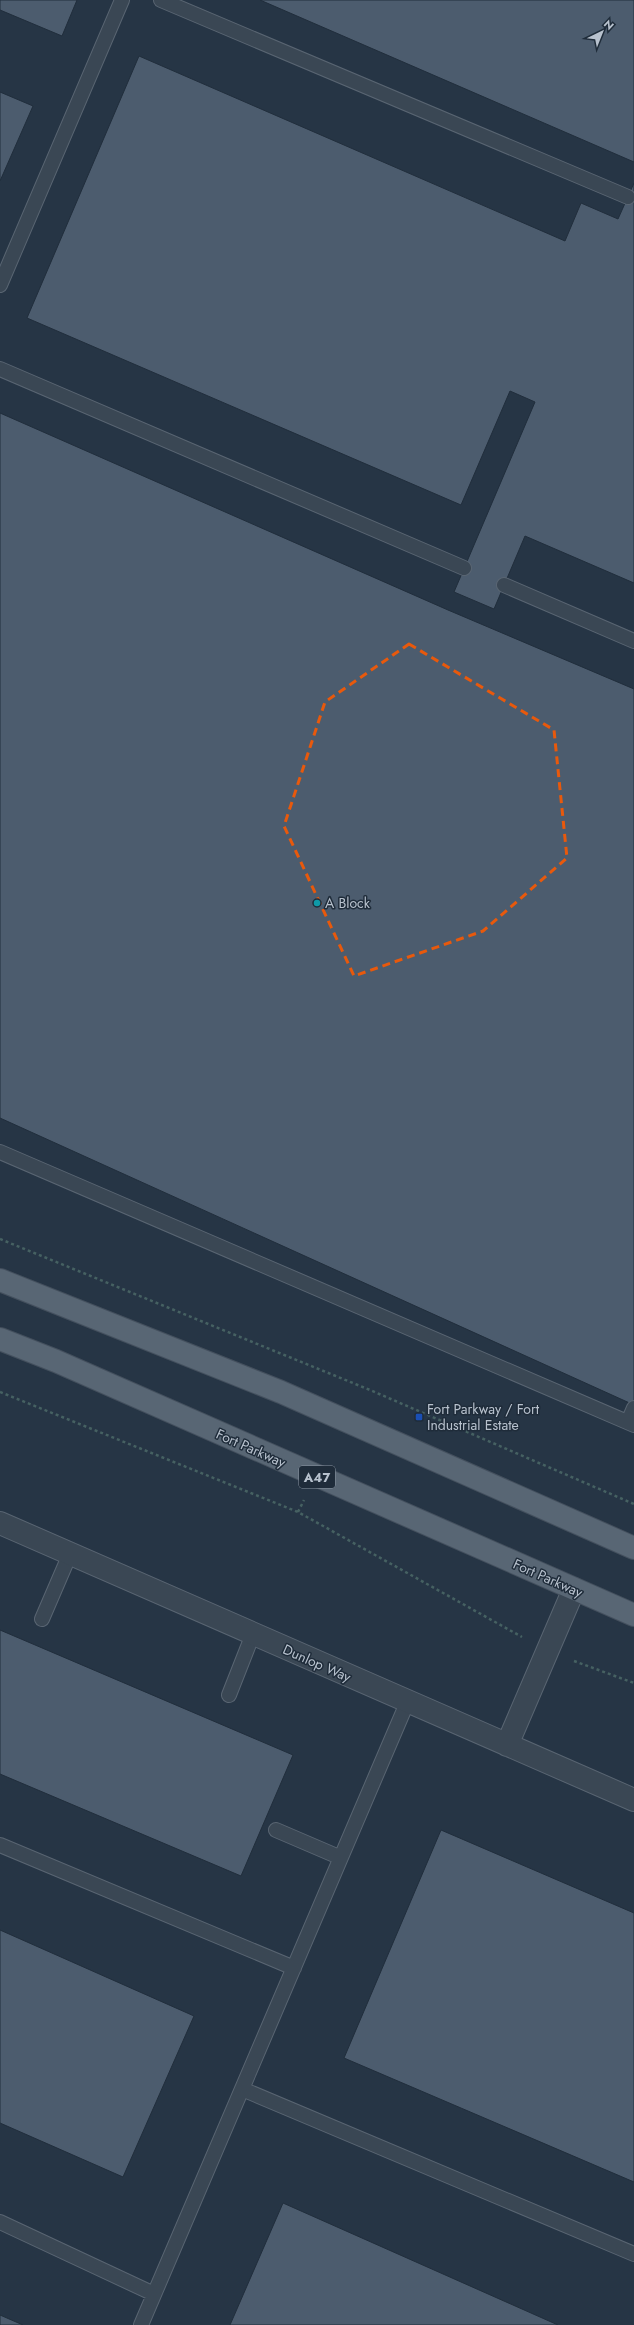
<svg xmlns="http://www.w3.org/2000/svg" width="634" height="2325" font-family="Jost,sans-serif">
<style>
.building{fill:#4c5c6e;stroke:#212e3c}
.lines{fill:none;stroke-linecap:round;stroke-linejoin:round}
.service-casing{stroke:#596572;stroke-width:16}
.minor-casing{stroke:#596572;stroke-width:24}
.primary-casing{stroke:#44505e;stroke-width:24}
.path{stroke:#466162;stroke-width:2.5;stroke-dasharray:3 3;stroke-linecap:butt}
.service{stroke:#3a4754;stroke-width:14}
.minor{stroke:#3a4754;stroke-width:22}
.primary{stroke:#586674;stroke-width:22}
.marked{fill:none;stroke:#e8590c;stroke-width:3;stroke-dasharray:8 5;stroke-linejoin:round}
.culture-dot{fill:#0f9aa8;stroke:#1f2c3a;stroke-width:1.5}
.transit-dot{fill:#1a4fb4;stroke:#1f2c3a;stroke-width:1.5}
.labels{text-anchor:middle;stroke-width:3;stroke-linejoin:round;paint-order:stroke}
.shield{fill:#1f2c3a;stroke:#8a95a2;stroke-width:1}
.shield-label{font-size:13px;font-weight:bold;fill:#b8c2ce}
.poi-label{font-size:14px;fill:#b8c2ce;stroke:#1f2c3a;text-anchor:start}
.street-label{font-size:14px;fill:#b8c2ce;stroke:#1f2c3a}
</style>
<rect width="100%" height="100%" fill="#263545"/>
<path class="building" d="M0,0H77L62,36L0,10Z
M260,0H634V162Z
M139,56L565,241L581,203L618,219L634,183V583L525,536L494,609L454,592L535,402L510,391L461,505L27,318Z
M0,92L33,106L0,181Z
M0,413L448,610L634,689V1405L0,1118Z
M0,1630L293,1755L241,1876L0,1774Z
M441,1830L634,1913V2182L344,2058Z
M0,1930L194,2016L123,2177L0,2123Z
M283,2203L558,2325H230Z
M0,2315L23,2325H0Z"/>
<g class="lines">
<g class="service-casing">
<path id="service" d="M161,0L628,197
M0,285L122,0
M0,369L464,568
M504,585L634,641
M0,1152L634,1425
M628,1422L634,1408
M42,1619L70,1554
M229,1695L253,1634
M276,1830L339,1857
M0,1845L294,1968
M242,2089L634,2254
M0,2222L154,2294
M141,2325L407,1703"/>
</g>
<g class="minor-casing">
<path id="minor" d="M0,1523L634,1800
M507,1745L574,1589"/>
</g>
<g class="primary-casing">
<path id="primary" d="M0,1280L281,1392L634,1548
M0,1339L56,1361L634,1615"/>
</g>
<path class="path" d="M0,1239L370,1390L634,1504
M0,1392L298,1512L522,1637
M298,1512L304,1500
M574,1661L634,1683"/>
<use href="#service" class="service"/>
<use href="#minor" class="minor"/>
<use href="#primary" class="primary"/>
</g>
<path class="marked" d="M409,644L554,730L567,858L483,931L354,976L284,826L325,702Z"/>
<circle class="culture-dot" cx="317" cy="903" r="4"/>
<rect class="transit-dot" x="415" y="1413" width="8" height="8" rx="2"/>
<g class="labels">
<rect class="shield" x="299" y="1466" width="36" height="22" rx="3"/>
<g class="shield-label">
<text x="317" y="1482">A47</text>
</g>
<g class="poi-label">
<text x="325" y="908">A Block</text>
<text x="427" y="1414">Fort Parkway / Fort<tspan x="427" dy="16">Industrial Estate</tspan></text>
</g>
<g class="street-label">
<text transform="translate(251 1448) rotate(24)" y="5">Fort Parkway</text>
<text transform="translate(548 1578) rotate(24)" y="5">Fort Parkway</text>
<text transform="translate(317 1663) rotate(24)" y="5">Dunlop Way</text>
</g>
</g>
<g transform="translate(602 32) rotate(43)" stroke="#1f2c3a" stroke-width="3" paint-order="stroke">
<path d="M0-3L7 15L0 10L-7 15Z" fill="#b8c2ce"/>
<text y="-6" font-size="11" font-weight="bold" text-anchor="middle" fill="#b8c2ce">N</text>
</g>
</svg>
